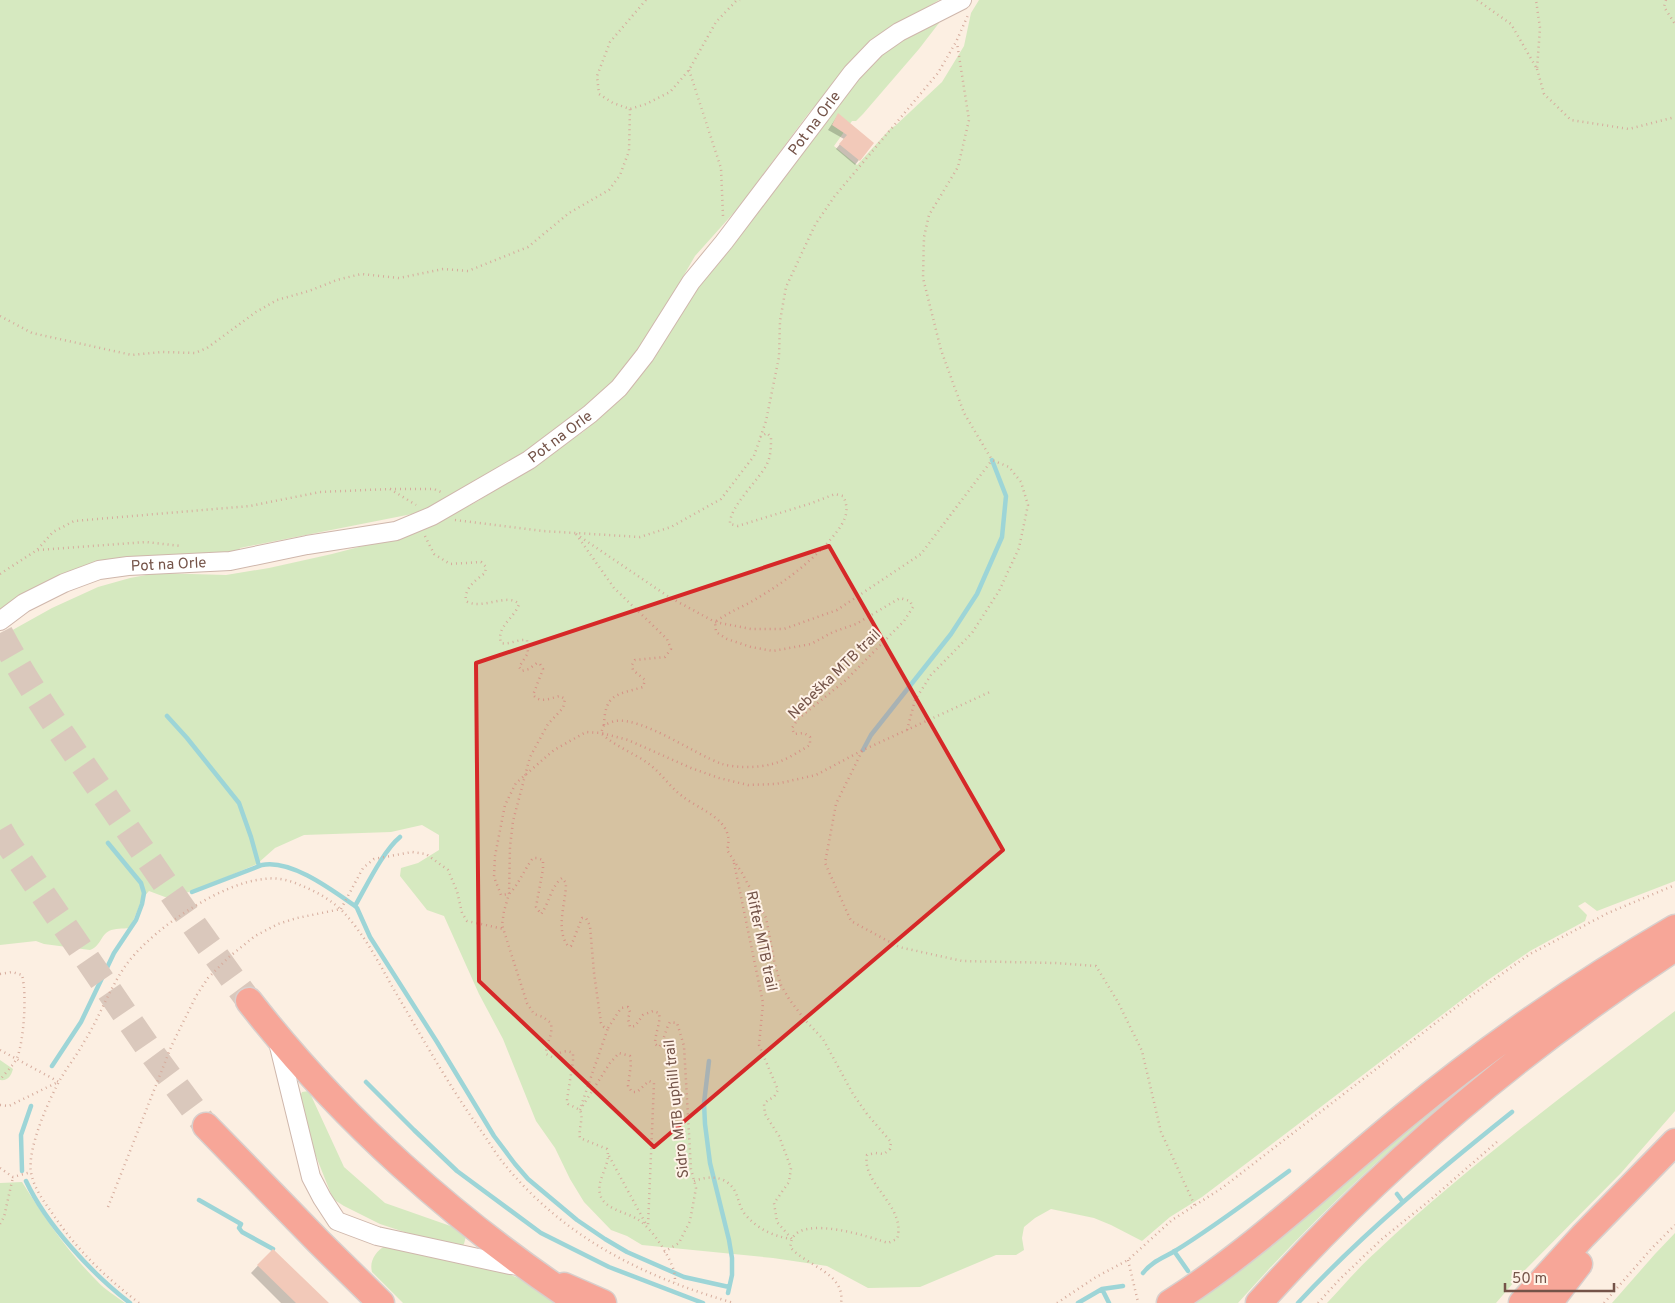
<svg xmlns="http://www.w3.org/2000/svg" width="1675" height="1303" font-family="Overpass,sans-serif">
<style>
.green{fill:#d6e9c0}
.shadow{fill:#0003}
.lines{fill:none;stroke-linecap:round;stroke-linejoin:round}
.stream{stroke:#9dd5d7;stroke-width:4.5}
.building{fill:#f2c9b9}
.highway-tunnel{stroke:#dac8bc;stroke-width:26;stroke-dasharray:26 13;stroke-linecap:butt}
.minor-casing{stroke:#cfb7ac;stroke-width:20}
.highway-casing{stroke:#d8cfcc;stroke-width:29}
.path{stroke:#d6ac9d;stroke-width:2.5;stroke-dasharray:1 4;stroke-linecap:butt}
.minor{stroke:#fff;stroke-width:18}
.highway{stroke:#f7a698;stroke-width:26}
.marked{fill:#d62828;fill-opacity:0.2;stroke:#d62828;stroke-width:4;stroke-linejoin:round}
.labels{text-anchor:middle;stroke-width:4;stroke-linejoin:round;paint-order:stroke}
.street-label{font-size:15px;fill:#745348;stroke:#fff3e8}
</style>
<rect width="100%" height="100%" fill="#fcefe2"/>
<path class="green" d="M0,0H939L900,24L859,55L808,114L738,208L695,256L640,351L594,402L518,460L513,458C481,479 449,501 412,514L240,548L238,553L97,574L0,621Z
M979,0H1675V881L1597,911L1585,902L1578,906L1587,915L1585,921L1530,951L1488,980L1202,1197L1170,1217L1142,1241L1111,1225L1094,1218L1051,1209L1035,1218L1024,1227L1022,1238L1024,1250L1016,1255H996L920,1287L868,1288L827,1266L773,1258L642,1245L627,1236L611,1230L584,1202L570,1179L555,1148L536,1121L503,1039L479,994L444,916L427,910L400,876L401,868L418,863L439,850V835L422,825L391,832L304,835L275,848L257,864L217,881L173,898L165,897L149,891C139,900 137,916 129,928C123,929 115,928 109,931C100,936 101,946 90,950L44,944L36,941L0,945V637L52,608L98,587L130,578L157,573L226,575L269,568L332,554L401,536L428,527L478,501L583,432L596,421L672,326L707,273L750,218L773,193L796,159L869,65L902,35L933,19L939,23L919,49L863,114L856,121H852L834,146L857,165L891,128L895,126L942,82L964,46L971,13Z
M1675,1011V1111L1621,1173L1521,1274L1496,1303H1327C1343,1286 1359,1267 1377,1251C1470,1164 1573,1088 1675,1011Z
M0,1060L13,1069C11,1076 8,1081 0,1080Z
M1476,1073L1478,1075C1392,1145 1312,1220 1238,1303H1191Z
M309,1091L344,1167L385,1203L459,1229L466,1236L464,1244L461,1247L447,1246L380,1224L344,1206L333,1199L306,1131L300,1096L302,1092Z
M22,1182C44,1217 68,1252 97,1281C105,1290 116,1296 125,1303H0V1183Z
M1675,1233V1303H1612L1655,1254Z
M385,1246L499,1270L532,1284L560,1303H403L372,1272C369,1261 376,1251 385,1246Z"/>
<path class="shadow" d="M838,115L872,143L855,165L836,149L844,139L828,130Z
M273,1250L317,1303H281L251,1273Z"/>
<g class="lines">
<path class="stream" d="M167,716L187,738L239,803L251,837L259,866
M863,750L871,735L951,634L977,594L1002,537L1006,496L992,460
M192,892L262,865C291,859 332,890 355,906L357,908L370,937L437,1042L494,1136L515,1164L528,1179L577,1220L605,1239L627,1252L684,1277L729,1287
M355,906C366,887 383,851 400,837
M709,1061L704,1103L705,1124L710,1163L729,1240L732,1258V1275L728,1293
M52,1066L81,1022L114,953L136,920L142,904L144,893L141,883L108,843
M366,1082L414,1130L457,1171L541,1233L609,1267L703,1303
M22,1171L21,1135L31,1106
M26,1181C46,1224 92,1274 130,1303
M1397,1194L1403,1202
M199,1200L241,1224L239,1228L242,1232L273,1249
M1174,1251L1188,1271
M1143,1273C1151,1262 1163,1258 1175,1251C1214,1227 1252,1198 1289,1171
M1102,1289L1109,1303
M1078,1303L1102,1289L1123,1286
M1298,1303C1363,1233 1437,1172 1512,1112"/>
</g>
<path class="building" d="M838,113L874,143L860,161L839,144L847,135L832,125Z
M273,1249L329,1303H296L257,1265Z"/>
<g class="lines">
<path class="highway-tunnel" d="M0,633C32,694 74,751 113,808C158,873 202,938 249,1001
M0,830L7,842L151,1052L206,1126"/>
<g class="minor-casing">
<g id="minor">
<path id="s1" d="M0,621L24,603L64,583L99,570L128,566L230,561L307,545L396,531L432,516L529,460L590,414L619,388L645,355L691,282L724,242L852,73L876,48L899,32L962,0"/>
<path d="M277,1038L311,1177L322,1198L337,1221L377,1236L510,1265L523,1266"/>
</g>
</g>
<g class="highway-casing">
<path id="highway" d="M249,1001C340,1118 455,1221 579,1303
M206,1126L319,1242L381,1303
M564,1286L603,1303
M1170,1303C1254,1250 1326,1180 1403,1117C1488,1047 1579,984 1675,928
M1259,1303C1381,1167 1522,1048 1675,948
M1522,1303L1583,1236L1675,1142
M1549,1303L1579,1264"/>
</g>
<path class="path" d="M646,0L610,42L597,76L599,94L613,103L630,109L646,104L670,92L689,70L716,22L736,1L740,0
M1477,0L1511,24L1537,69L1540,28L1536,0
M1666,0L1664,7L1675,24
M1537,69L1544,94L1571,120L1629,129L1675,117
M689,70L721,168L723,216
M0,316L32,333L132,355L162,352L195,353L207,348L256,312L277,300L309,291L337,280L361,274L399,278L443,269L468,271L528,247L569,213L609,190L620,175L629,151L630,109
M760,437L767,433L771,437C771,446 771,456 767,464C759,480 729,507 730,524L738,526L812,503L835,494L843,496C852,513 842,526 830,540C807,566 779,586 749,603C737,609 726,614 715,622L716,632L727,639L751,647L773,651L811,644L833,632L856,624L900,598L910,601L913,607L904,621L846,680L798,719L792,728L794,734L804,733L810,737V745C798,752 785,761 772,764C758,768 736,768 722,764C694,754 643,717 615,721C611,722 607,724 604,725L601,733C614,746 634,753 649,764C662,774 670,787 682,796C701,811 736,820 727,850L742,873L766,918L775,965L781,985L789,999L805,1020L823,1039L853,1094L867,1114L891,1142L890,1149L884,1154L875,1153L867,1155C861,1184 907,1206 897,1239L888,1243C870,1237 803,1215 792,1239C791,1242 791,1244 790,1247C806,1266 846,1273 841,1303
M390,489L416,505
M455,520L543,531L640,537L671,527L721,499L754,456L766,421L779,357L780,321L786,287L815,225L834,197L938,73L956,42L968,15
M576,534L669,597L715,622L751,629H784L837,610L921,554L992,460
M576,534L614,588L667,639L671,649L665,657L635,660L632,665L633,670L645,680L643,687C617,695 605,693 604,725
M425,536L434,554L450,564L481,562L486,567L485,573C476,580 464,588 466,601C482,611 507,592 519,604C515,618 496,626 501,643C510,645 517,639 527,640L528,653L519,667L522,671L529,669L537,663L540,664L543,669L533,695C541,704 550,698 560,696L565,699L563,708L548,724L530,757L513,821L510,847L509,894L504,911L502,925L527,1003L534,1014L543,1017L551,1023C553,1038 546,1041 546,1054L552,1057C559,1053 565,1049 573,1053V1061L567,1100L568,1104L580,1110C584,1119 578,1128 580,1138L607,1149C612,1166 594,1180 601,1197C607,1210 626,1212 637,1219C651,1227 667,1252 673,1268C675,1273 675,1279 675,1283
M38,550L146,542L181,546
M0,574L37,550L53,532L74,521L250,506L320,492L390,489H434L441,492
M907,730L915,700L931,675L972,633L999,591L1019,548L1028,505L1021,482L1009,467L992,460L964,413L941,350L923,278L924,237L929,215L958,167L969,120L957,43
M862,751L836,804L825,863L851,921L899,947L962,961L1056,963L1096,966L1118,1002L1142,1051L1161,1132L1195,1206
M734,863L763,1003L759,1045L778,1090L774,1097L768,1100L764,1104L765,1114L779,1136L791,1168L789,1182L774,1203L777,1222L792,1239
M341,909L363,868L374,859L412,852L426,854L448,870L457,891L462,913L467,921L504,929
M0,974L12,972L22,975C27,993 24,1041 17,1058C13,1066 5,1073 0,1080
M0,1050L59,1082
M0,1105L9,1106L58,1082
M581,1106L608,1028
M580,1110L610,1063L619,1053L630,1056L631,1064L628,1086L632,1092H637L649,1081L654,1083L648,1226
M609,1156L647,1226
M0,1168L13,1177L31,1172
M694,1181C708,1176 723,1175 733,1188C738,1195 739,1206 744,1213C756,1228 772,1236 791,1239
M108,1207L171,1047L196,996L208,978L229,957L255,936L278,924L297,918L341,909
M0,1224L4,1217L13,1177
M664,1252L679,1243L690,1221L696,1188L691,1169L684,1046L677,1023L670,1022C665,1030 665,1039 659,1047L655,1044C655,1033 661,1023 659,1013L653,1011L643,1015L635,1026L630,1027L628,1019L630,1012L628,1007L621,1008L608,1028L604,1027L601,1023L594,973L590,926L586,918H582L571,946H568C555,929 566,903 566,883L562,878C551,886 549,904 541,914L536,907L543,869V860L537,858H533C524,870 519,884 509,894L501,895L494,877L495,856L505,805L516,783L554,750L586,732L601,733L628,740L691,768L719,778L748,785L776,784L816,775L863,750L992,691
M1128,1260L1138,1302
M139,1303C103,1275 75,1248 50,1210C42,1199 33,1186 31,1172C27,1149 49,1099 61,1078C68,1066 77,1055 84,1042C100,1017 111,984 129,961C156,927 221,883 264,879C276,877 289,880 300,885C316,891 335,902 346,915C365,936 379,963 393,988C422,1037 450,1088 484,1135C491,1145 497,1156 505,1165C566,1239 644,1277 734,1303
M1057,1303L1096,1277L1128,1260L1172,1220L1222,1188L1468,998L1530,954L1608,913L1675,885
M1318,1303L1339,1280L1382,1239L1429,1201L1498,1141
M1604,1303L1652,1248L1675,1225"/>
<use href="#minor" class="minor"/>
<use href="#highway" class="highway"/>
</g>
<path class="marked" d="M829,546L1003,850L654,1147L479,981L476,663Z"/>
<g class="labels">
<g class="street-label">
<text dy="5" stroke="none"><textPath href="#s1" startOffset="1008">Pot na Orle</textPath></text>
<text dy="5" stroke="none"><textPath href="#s1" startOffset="602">Pot na Orle</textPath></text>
<text dy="5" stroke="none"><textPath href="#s1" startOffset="182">Pot na Orle</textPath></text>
<text transform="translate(834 674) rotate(-44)" y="5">Nebeška MTB trail</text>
<text transform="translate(762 941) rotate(78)" y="5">Rifter MTB trail</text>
<text transform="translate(676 1109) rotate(-96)" y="5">Sidro MTB uphill trail</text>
</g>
</g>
<path d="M1505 1283v8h109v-8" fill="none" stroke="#745348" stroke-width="2.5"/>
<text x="1512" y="1283" font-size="15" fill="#745348" stroke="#fff3e8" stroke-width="4" paint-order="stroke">50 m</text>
</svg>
